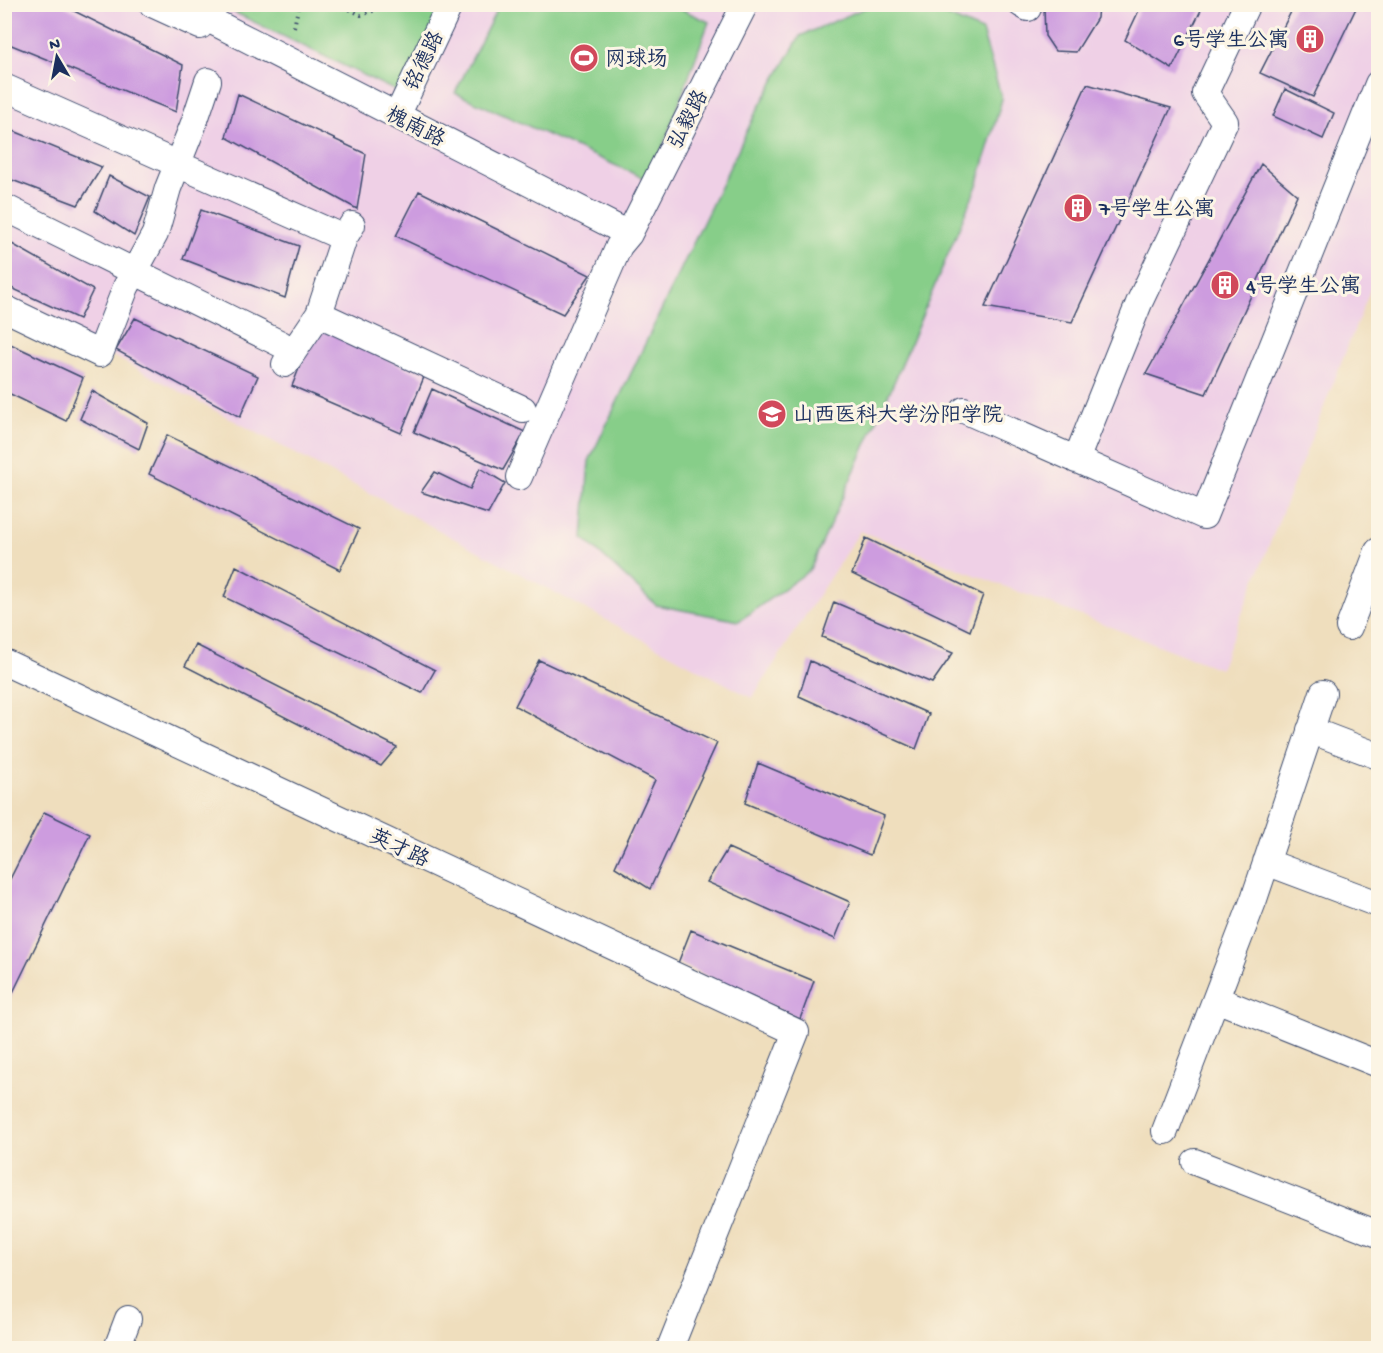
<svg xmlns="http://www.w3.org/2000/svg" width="1383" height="1353" font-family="'Gochi Hand','LXGW WenKai TC',sans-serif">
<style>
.built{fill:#efd0e6}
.green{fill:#87ce89;stroke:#517e74;stroke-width:1.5}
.building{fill:#cd9cdf}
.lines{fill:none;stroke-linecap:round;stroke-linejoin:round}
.minor-casing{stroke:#3b496c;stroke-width:28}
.path{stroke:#3b496c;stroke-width:4;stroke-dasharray:1.5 4.5;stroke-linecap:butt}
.minor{stroke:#fff;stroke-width:26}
.labels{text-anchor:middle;stroke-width:6;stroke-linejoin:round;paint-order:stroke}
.poi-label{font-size:21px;fill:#1b2f5e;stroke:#fcf5e5;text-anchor:start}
.street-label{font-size:21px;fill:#1b2f5e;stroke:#fcf5e5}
</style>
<rect width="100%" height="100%" fill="#fcf5e5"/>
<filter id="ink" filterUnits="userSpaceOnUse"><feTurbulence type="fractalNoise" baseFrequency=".0167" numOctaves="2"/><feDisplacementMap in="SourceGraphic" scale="12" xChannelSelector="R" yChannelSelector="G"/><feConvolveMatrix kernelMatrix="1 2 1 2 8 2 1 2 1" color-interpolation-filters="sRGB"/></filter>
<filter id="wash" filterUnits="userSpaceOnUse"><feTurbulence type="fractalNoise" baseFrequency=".008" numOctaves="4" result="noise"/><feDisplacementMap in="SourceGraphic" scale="24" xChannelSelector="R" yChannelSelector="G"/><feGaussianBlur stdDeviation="1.35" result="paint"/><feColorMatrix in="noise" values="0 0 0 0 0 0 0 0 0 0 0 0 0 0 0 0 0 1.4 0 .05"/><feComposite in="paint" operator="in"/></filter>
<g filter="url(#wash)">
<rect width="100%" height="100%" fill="#efdebd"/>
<path class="built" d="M4,5H1378V270L1220,669L860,531L752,698L5,298Z"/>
<path class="green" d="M874,4L921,5L982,31L1002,99L978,183L895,380L810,570L739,621L656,605L583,538L589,461L756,112L800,36Z
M219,5H444L402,94Z
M499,5H672L709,22L650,181L455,93Z"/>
<g id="blocks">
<path class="building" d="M4,4H60L183,65L176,112L4,42Z
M1048,4H1098L1097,18L1076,52L1055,51L1045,36L1044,8Z
M1142,4H1204L1172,69L1125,40Z
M1295,4H1358L1313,97L1260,73Z
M1087,84L1171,108L1072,322L985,307Z
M1285,89L1334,113L1323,139L1273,116Z
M238,94L366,154L357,209L226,137Z
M4,127L102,167L78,205L4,177Z
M1261,164L1297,195L1206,394L1146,374Z
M109,176L150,197L134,236L95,211Z
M419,191L590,275L563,314L396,236Z
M201,210L299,246L285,298L183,259Z
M5,240L93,290L79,319L5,285Z
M135,318L258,376L240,417L116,350Z
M316,326L424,377L401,433L292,386Z
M4,341L83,378L66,421L4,391Z
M432,389L525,432L503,470L414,432Z
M92,391L148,423L139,449L80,419Z
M167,435L359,529L340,570L149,474Z
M480,468L505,483L488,514L421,492L435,472L470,489Z
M866,538L983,595L970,631L852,574Z
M236,566L435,670L422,693L224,597Z
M834,602L953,653L932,683L822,637Z
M196,645L397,747L381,766L185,666Z
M539,660L717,743L650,889L615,867L655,780L515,706Z
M810,661L929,714L916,749L799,696Z
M758,763L884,816L870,855L745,803Z
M44,812L90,834L4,1011V891Z
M728,848L850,902L835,939L707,882Z
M691,930L814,981L800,1019L678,963Z"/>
</g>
</g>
<g filter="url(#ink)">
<use href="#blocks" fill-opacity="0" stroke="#3b496c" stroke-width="1.5"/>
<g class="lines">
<g class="minor-casing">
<path id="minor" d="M152,4L200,26
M1021,4L1028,8V4
M204,17L629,234
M4,87L344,238
M397,116L450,4
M4,207L281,344L292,353
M4,308L100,354L126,287L155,234L168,188L194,123L208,81
M319,314L523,409
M285,364L319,314L344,238L352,225
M964,410L1204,516L1378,84
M1076,460L1139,303L1225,122L1205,93L1247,4
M519,477L619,246L629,234L745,4
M1349,627L1378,551
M4,662L796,1032L670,1348
M1310,730L1378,756
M1266,862L1378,904
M1216,999L1378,1064
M1165,1131L1254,899L1323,693
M1195,1162L1378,1234
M117,1348L128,1319"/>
</g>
<path class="path" d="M339,4L361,15L393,4
M294,27L299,4"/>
<use href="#minor" class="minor"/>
</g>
</g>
<defs>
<g id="building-disc" transform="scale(1.5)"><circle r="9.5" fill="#d1495b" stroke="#fcf5e5"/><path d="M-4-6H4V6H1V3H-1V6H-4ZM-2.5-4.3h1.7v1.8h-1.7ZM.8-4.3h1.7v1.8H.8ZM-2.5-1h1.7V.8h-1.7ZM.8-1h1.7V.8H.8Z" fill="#fff"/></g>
<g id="stadium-disc" transform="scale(1.5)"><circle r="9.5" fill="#d1495b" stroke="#fcf5e5"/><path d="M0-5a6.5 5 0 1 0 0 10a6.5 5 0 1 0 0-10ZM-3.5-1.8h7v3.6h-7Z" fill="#fff"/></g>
<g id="university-disc" transform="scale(1.5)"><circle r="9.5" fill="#d1495b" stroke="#fcf5e5"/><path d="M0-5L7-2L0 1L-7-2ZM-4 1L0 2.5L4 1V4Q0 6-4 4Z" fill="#fff"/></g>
</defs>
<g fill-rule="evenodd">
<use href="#building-disc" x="1310" y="39"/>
<use href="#stadium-disc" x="584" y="58"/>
<use href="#building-disc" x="1078" y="208"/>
<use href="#building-disc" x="1225" y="285"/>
<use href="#university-disc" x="772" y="414"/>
</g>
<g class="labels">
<g class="poi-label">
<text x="1289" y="46" text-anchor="end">6号学生公寓</text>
<text x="605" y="65">网球场</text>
<text x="1099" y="215">7号学生公寓</text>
<text x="1246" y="292">4号学生公寓</text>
<text x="793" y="421">山西医科大学汾阳学院</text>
</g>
<g class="street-label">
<text transform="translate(423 60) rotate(-64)" y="7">铭德路</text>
<text transform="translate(687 119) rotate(-63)" y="7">弘毅路</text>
<text transform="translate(416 126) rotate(27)" y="7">槐南路</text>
<text transform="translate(400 847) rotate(25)" y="7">英才路</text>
</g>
</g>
<rect width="1383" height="1353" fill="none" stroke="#fcf5e5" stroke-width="24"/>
<g transform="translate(57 57) rotate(350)" stroke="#fcf5e5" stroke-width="4.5" paint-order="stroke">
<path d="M0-4.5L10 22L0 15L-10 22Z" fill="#1b2f5e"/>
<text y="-9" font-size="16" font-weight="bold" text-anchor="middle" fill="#1b2f5e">N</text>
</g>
</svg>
